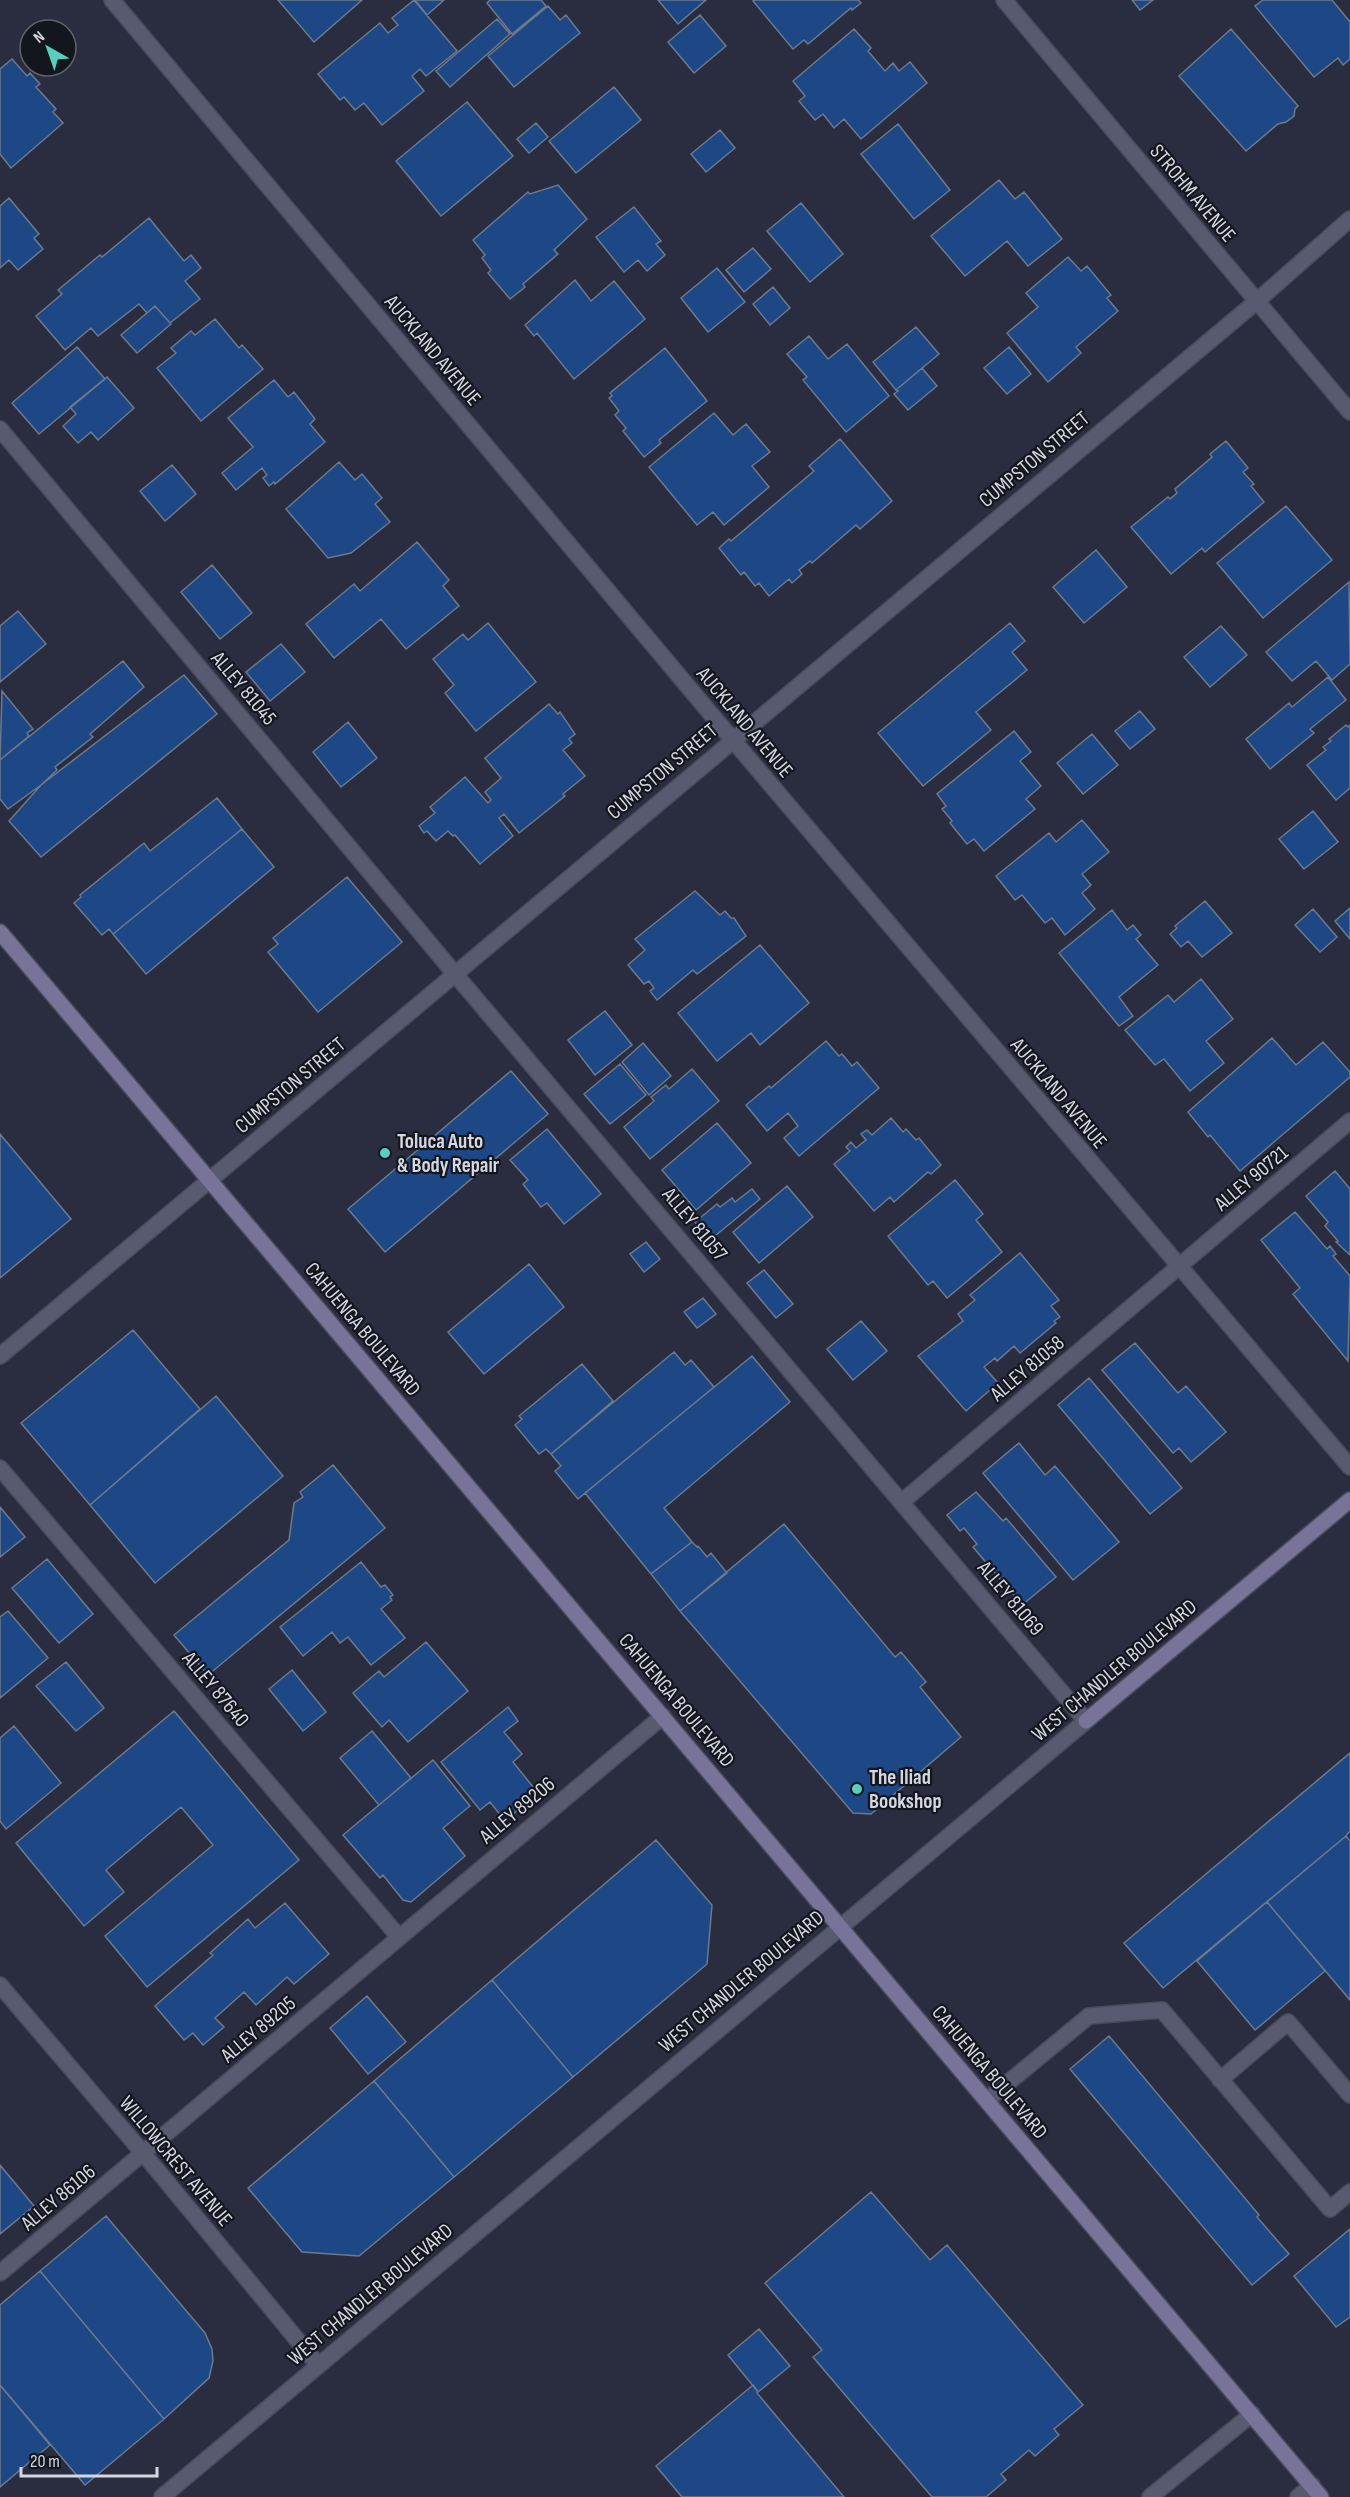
<svg xmlns="http://www.w3.org/2000/svg" width="1350" height="2497" font-family="'Sofia Sans Condensed',sans-serif">
<style>
.building{fill:#1e4786;stroke:#6d798c;stroke-width:1.5}
.lines{fill:none;stroke-linecap:round;stroke-linejoin:round}
.lane-casing{stroke:#494b5a;stroke-width:18}
.street-casing{stroke:#494b5a;stroke-width:18}
.secondary-casing{stroke:#494b5a;stroke-width:18}
.lane{stroke:#585b6f;stroke-width:15}
.street{stroke:#585b6f;stroke-width:15}
.secondary{stroke:#787499;stroke-width:15}
.poi-dot{fill:#59cebf;stroke:#14161e;stroke-width:2}
.labels{text-anchor:middle;stroke-width:4.5;stroke-linejoin:round;paint-order:stroke}
.street-label{font-size:21px;fill:#d4d7e2;stroke:#14161e}
.poi-label{font-size:21px;font-weight:bold;fill:#d4d7e2;stroke:#14161e;text-anchor:start}
</style>
<rect width="100%" height="100%" fill="#2a2d3f"/>
<path class="building" d="M278,0H362L314,42Z
M414,0L457,51L426,76L420,69L412,76L424,91L382,125L364,103L355,110L344,97L340,100L318,74L380,23L388,33L398,25L392,18Z
M415,0H444L427,15Z
M490,0H541L546,6L512,34L487,3Z
M658,0H706L678,24Z
M755,0H858L861,3L852,10L851,8L808,44L804,40L793,49L753,1Z
M1132,0H1153L1140,10Z
M1263,0H1332L1350,22V59L1343,65L1338,58L1314,77L1255,6Z
M548,6L560,20L566,15L580,33L514,87L488,56Z
M700,15L726,46L694,73L668,42Z
M497,19L510,34L450,87L436,71Z
M854,29L871,48L868,51L885,71L893,63L899,71L910,62L927,83L861,139L844,119L834,128L823,114L815,120L799,101L805,96L793,81Z
M1231,29L1298,106L1295,109L1294,116L1286,122L1278,124L1246,151L1179,76Z
M12,59L27,76L30,73L40,84L36,87L56,109L53,112L63,123L11,168L0,154V69Z
M614,87L641,120L576,173L549,141Z
M467,102L513,156L441,216L396,161Z
M536,123L548,137L529,153L517,139Z
M898,124L950,190L914,219L861,154Z
M720,130L735,148L706,172L691,154Z
M999,180L1015,199L1024,192L1062,239L1028,266L1007,241L965,276L931,236Z
M558,185L587,219L554,250L558,254L523,284L525,287L510,299L488,273L491,270L482,258L485,255L473,240L528,192L530,194Z
M9,198L39,234L34,238L43,249L18,270L9,260L0,268V206Z
M801,203L843,254L810,282L767,231Z
M634,207L661,241L656,244L665,255L647,271L638,260L624,272L596,237Z
M149,218L184,261L191,255L201,268L185,281L200,299L170,323L155,306L147,313L139,304L98,336L91,328L65,350L36,316L62,294L58,290L100,255L102,257Z
M753,248L771,269L744,292L726,270Z
M1068,257L1081,271L1087,266L1111,295L1107,298L1118,311L1076,347L1081,353L1048,382L1007,333L1038,307L1026,293Z
M717,268L745,302L708,332L681,298Z
M575,280L591,301L614,281L645,319L574,379L537,333L534,336L525,325Z
M773,287L790,308L770,325L753,304Z
M155,306L171,324L137,353L121,335Z
M215,319L239,348L242,345L263,369L201,421L157,368L176,353L171,348L191,331L195,335Z
M916,327L939,354L896,390L873,362Z
M809,336L828,359L847,344L889,396L846,432L803,380L807,377L787,354Z
M77,347L105,379L39,434L12,403Z
M1009,347L1031,374L1007,394L984,368Z
M665,348L707,401L659,440L661,443L644,457L623,431L626,428L615,415L619,411L609,398L612,396L610,393Z
M922,368L937,386L908,410L894,394L898,391L896,390Z
M107,377L134,408L98,440L91,432L78,443L63,426L76,414L70,407Z
M274,380L288,397L294,392L315,419L310,424L325,442L275,484L274,482L269,486L263,478L267,475L262,468L236,490L222,473L253,447L228,418Z
M714,413L733,435L746,424L770,452L752,466L769,487L724,525L713,512L697,525L649,467Z
M840,439L892,501L860,529L856,525L812,563L810,561L799,570L802,574L792,583L789,579L769,596L759,583L755,586L744,572L741,575L719,548L729,539L731,541L814,471L809,466Z
M1226,441L1248,468L1243,472L1254,484L1251,486L1264,502L1205,552L1202,548L1171,574L1131,527L1168,497L1170,499L1177,493L1175,489L1212,457L1210,454Z
M339,462L355,480L362,474L382,498L375,504L390,522L351,553L328,558L286,509Z
M172,465L196,494L165,521L140,491Z
M1286,506L1332,560L1263,618L1217,563Z
M417,542L449,580L443,586L459,606L406,649L381,619L334,658L306,624L354,584L360,591Z
M1096,550L1127,587L1084,623L1053,587Z
M212,565L252,613L220,639L181,592Z
M1349,582L1350,664L1332,680L1316,661L1292,681L1266,652Z
M18,611L46,644L0,682V626Z
M488,623L536,682L476,731L445,693L454,685L433,659L463,634L468,640Z
M1010,623L1025,641L1012,652L1027,670L976,712L991,730L923,786L878,733Z
M1221,626L1247,655L1210,687L1184,657Z
M281,644L305,672L270,701L246,672Z
M123,661L144,687L90,734L93,737L55,767L57,770L41,785L8,809L0,799V760Z
M184,675L217,714L41,857L9,821L41,785Z
M1328,677L1346,700L1310,729L1314,733L1270,769L1246,739L1289,703L1292,707Z
M2,691L33,729L27,733L29,736L0,760Z
M549,704L558,714L560,712L575,734L569,739L572,743L563,750L585,776L563,794L565,796L519,833L504,814L499,818L513,836L480,864L455,835L453,836L448,831L436,841L427,831L424,833L419,826L435,813L430,807L465,777L488,803L491,800L485,792L501,778L485,758Z
M1140,711L1155,729L1130,749L1115,731Z
M348,722L377,758L341,787L313,752Z
M1346,725L1348,727L1350,725V788L1336,800L1307,765L1326,750L1323,747L1331,741L1329,739Z
M1014,731L1031,752L1020,761L1041,786L1026,799L1035,809L984,851L974,839L967,844L950,823L952,821L942,809L946,806L937,794Z
M1092,734L1118,765L1083,794L1057,763Z
M217,798L242,829L113,934L109,929L102,935L74,903L81,897L80,895L144,843L150,851Z
M1313,811L1338,842L1304,869L1279,839Z
M1082,820L1109,852L1082,874L1091,885L1082,893L1095,909L1065,935L1052,918L1045,923L1022,895L1015,900L996,876L1049,833L1056,842Z
M242,829L274,867L146,974L113,934Z
M347,877L402,942L318,1012L268,952L278,944L273,938Z
M695,891L720,915L725,911L731,918H734L746,936L697,974L693,970L657,1000L650,991L654,988L649,981L644,984L628,965L645,950L635,939Z
M1205,901L1232,933L1202,957L1188,941L1181,947L1170,934L1177,928L1175,926Z
M1350,908V939L1335,921Z
M1313,909L1337,937L1320,952L1295,925Z
M1112,910L1127,930L1133,925L1141,935L1136,939L1158,965L1119,997L1133,1016L1119,1026L1059,953Z
M760,945L809,1003L760,1045L751,1033L717,1061L678,1013Z
M1201,979L1233,1019L1206,1041L1224,1063L1190,1091L1164,1059L1155,1065L1125,1030L1168,995L1174,1002Z
M605,1011L632,1045L595,1075L568,1040Z
M1272,1038L1296,1065L1323,1042L1350,1072V1077L1240,1171L1210,1135L1208,1137L1188,1112Z
M826,1041L839,1056L842,1054L852,1066L857,1062L879,1088L799,1156L784,1138L798,1126L788,1113L767,1131L746,1105L769,1086L771,1088Z
M643,1043L671,1076L649,1095L622,1062Z
M620,1064L646,1095L610,1124L584,1094Z
M692,1069L719,1101L650,1159L624,1127L654,1101L651,1097L666,1085L669,1089Z
M511,1071L548,1114L385,1252L348,1209Z
M891,1118L903,1132L906,1129L916,1140L919,1138L941,1165L931,1174L928,1172L894,1202L890,1197L874,1211L834,1164L850,1151L846,1147L851,1142L856,1148L866,1140L861,1134L867,1130L872,1135Z
M717,1123L751,1163L696,1210L662,1170Z
M547,1129L601,1194L564,1224L547,1203L541,1207L523,1184L528,1180L510,1160Z
M0,1134L71,1219L0,1278Z
M1335,1171L1350,1189V1255L1336,1242L1338,1241L1325,1226L1328,1222L1306,1196Z
M955,1180L983,1214L976,1220L1002,1252L947,1298L933,1281L928,1285L888,1236Z
M787,1186L813,1217L759,1263L733,1232Z
M752,1189L760,1199L710,1240L695,1222L717,1204L720,1207L732,1198L735,1202Z
M1295,1212L1327,1249L1330,1246L1336,1254L1333,1256L1350,1276L1348,1361L1293,1294L1300,1288L1261,1240Z
M646,1242L660,1259L644,1272L630,1254Z
M1020,1253L1059,1300L1051,1306L1060,1317L1054,1321L1056,1323L1020,1353L1014,1346L997,1361L995,1358L984,1367L998,1383L966,1411L918,1356L963,1321L958,1314L975,1300L970,1295Z
M529,1264L564,1307L484,1374L448,1332Z
M764,1270L793,1304L776,1318L747,1283Z
M703,1298L716,1314L697,1328L684,1312Z
M861,1321L887,1351L853,1380L827,1349Z
M133,1330L200,1409L90,1505L21,1423Z
M1135,1343L1178,1393L1186,1386L1226,1432L1191,1462L1179,1448L1173,1453L1102,1370Z
M674,1352L685,1365L691,1360L714,1387L578,1499L555,1471L561,1466L551,1454Z
M752,1356L790,1402L664,1508L692,1542L651,1574L585,1493Z
M582,1364L613,1401L551,1454L546,1449L539,1454L515,1425L522,1419L519,1416Z
M1089,1378L1182,1488L1150,1514L1058,1405Z
M216,1396L283,1476L155,1583L90,1505Z
M1019,1443L1045,1475L1055,1466L1119,1542L1073,1580L983,1473Z
M333,1465L385,1528L208,1675L174,1635L289,1540L294,1503L303,1497L300,1492Z
M976,1492L1003,1521L1006,1518L1056,1577L1022,1605L973,1547L977,1544L964,1528L960,1531L947,1515Z
M0,1507L25,1537L0,1557Z
M784,1524L895,1657L901,1652L926,1682L920,1687L961,1737L871,1814L853,1813L680,1611Z
M692,1542L697,1547L698,1546L707,1557L711,1553L727,1573L680,1611L651,1574Z
M47,1559L93,1614L59,1643L12,1588Z
M361,1562L381,1587L385,1585L393,1595L390,1597L392,1600L381,1609L405,1638L371,1665L348,1637L340,1643L332,1632L303,1656L280,1627Z
M8,1611L48,1658L0,1698V1617Z
M426,1642L468,1691L408,1742L389,1720L382,1727L353,1693L379,1671L384,1677Z
M66,1662L104,1708L76,1731L36,1686Z
M292,1670L326,1712L303,1731L269,1689Z
M508,1707L518,1721L504,1732L522,1754L513,1762L538,1793L505,1821L490,1802L480,1810L441,1762Z
M174,1711L299,1860L147,1987L105,1936L213,1845L181,1807L106,1870L124,1892L84,1926L16,1843Z
M14,1726L61,1783L6,1829L0,1821V1738Z
M372,1731L411,1778L379,1805L340,1758Z
M1350,1753V1831L1346,1836L1163,1988L1124,1943Z
M433,1760L470,1806L443,1828L465,1856L411,1902L403,1900L383,1875L380,1878L343,1835Z
M1346,1836L1350,1841V2000L1267,1902Z
M656,1840L712,1905L707,1964L573,2077L492,1980Z
M1267,1902L1325,1971L1255,2030L1197,1961Z
M285,1903L329,1954L294,1984L287,1977L256,2005L244,1992L215,2018L224,2027L203,2045L193,2033L184,2040L155,2006L213,1955L210,1953L248,1919L255,1928Z
M492,1980L573,2077L454,2177L374,2081Z
M367,1996L406,2042L368,2074L330,2028Z
M1109,2036L1259,2215L1257,2217L1289,2254L1252,2285L1070,2069Z
M374,2081L454,2177L359,2256L302,2252L248,2188Z
M0,2165L34,2206L0,2234Z
M871,2192L930,2260L947,2245L1083,2405L1054,2429L1059,2435L1035,2456L1029,2450L1001,2474L1006,2480L986,2497H932L813,2357L822,2350L765,2283Z
M106,2216L205,2333L212,2349L213,2361L209,2378L164,2419L40,2271Z
M1350,2229V2317L1336,2327L1294,2276Z
M40,2271L164,2419L85,2485L0,2385V2305Z
M759,2329L790,2366L758,2392L728,2355Z
M0,2385L50,2445L0,2487Z
M753,2385L758,2392L757,2393L844,2497H682L656,2466Z"/>
<g class="lines">
<g class="lane-casing">
<path id="lane" d="M0,429L455,974L1086,1721
M0,1468L399,1937
M903,1501L1350,1121
M1220,2080L1288,2022L1350,2095
M987,2100L1089,2016L1162,2010L1330,2209L1350,2192
M0,2273L663,1716
M1150,2497L1252,2414
M1298,2497L1312,2485"/>
</g>
<g class="street-casing">
<path id="street" d="M112,0L732,739L1350,1467
M1004,0L1350,412
M0,1356L1257,301L1350,219
M0,1985L143,2153L318,2365
M162,2497L1086,1721"/>
</g>
<g class="secondary-casing">
<path id="secondary" d="M0,932L1321,2497
M1086,1721L1350,1500"/>
</g>
<use href="#lane" class="lane"/>
<use href="#street" class="street"/>
<use href="#secondary" class="secondary"/>
</g>
<g class="poi-dot">
<circle cx="385" cy="1153" r="6"/>
<circle cx="857" cy="1789" r="6"/>
</g>
<g class="labels">
<g class="street-label">
<text transform="translate(1193 193) rotate(50)" y="7">STROHM AVENUE</text>
<text transform="translate(433 350) rotate(50)" y="7">AUCKLAND AVENUE</text>
<text transform="translate(1034 459) rotate(-40)" y="7">CUMPSTON STREET</text>
<text transform="translate(244 688) rotate(50)" y="7">ALLEY 81045</text>
<text transform="translate(745 722) rotate(50)" y="7">AUCKLAND AVENUE</text>
<text transform="translate(662 771) rotate(-40)" y="7">CUMPSTON STREET</text>
<text transform="translate(290 1085) rotate(-40)" y="7">CUMPSTON STREET</text>
<text transform="translate(1059 1093) rotate(50)" y="7">AUCKLAND AVENUE</text>
<text transform="translate(1251 1178) rotate(-40)" y="7">ALLEY 90721</text>
<text transform="translate(695 1224) rotate(50)" y="7">ALLEY 81057</text>
<text transform="translate(363 1329) rotate(50)" y="7">CAHUENGA BOULEVARD</text>
<text transform="translate(1027 1368) rotate(-40)" y="7">ALLEY 81058</text>
<text transform="translate(1011 1598) rotate(50)" y="7">ALLEY 81069</text>
<text transform="translate(1114 1670) rotate(-40)" y="7">WEST CHANDLER BOULEVARD</text>
<text transform="translate(216 1689) rotate(50)" y="7">ALLEY 87640</text>
<text transform="translate(677 1700) rotate(50)" y="7">CAHUENGA BOULEVARD</text>
<text transform="translate(517 1810) rotate(-40)" y="7">ALLEY 89206</text>
<text transform="translate(741 1981) rotate(-40)" y="7">WEST CHANDLER BOULEVARD</text>
<text transform="translate(258 2029) rotate(-40)" y="7">ALLEY 89205</text>
<text transform="translate(990 2072) rotate(50)" y="7">CAHUENGA BOULEVARD</text>
<text transform="translate(176 2161) rotate(50)" y="7">WILLOWCREST AVENUE</text>
<text transform="translate(58 2197) rotate(-40)" y="7">ALLEY 86106</text>
<text transform="translate(370 2294) rotate(-40)" y="7">WEST CHANDLER BOULEVARD</text>
</g>
<g class="poi-label">
<text x="397" y="1148">Toluca Auto<tspan x="397" dy="24">&amp; Body Repair</tspan></text>
<text x="869" y="1784">The Iliad<tspan x="869" dy="24">Bookshop</tspan></text>
</g>
</g>
<g transform="translate(48 48) rotate(320)"><circle r="28" fill="#14161e" stroke="#61636c" stroke-width="1.5"/>
<path d="M0-4.5L10 22L0 15L-10 22Z" fill="#59cebf"/>
<text y="-9" font-size="16" font-weight="bold" text-anchor="middle" fill="#d4d7e2">N</text>
</g>
<path d="M21 2467v9h136v-9" fill="none" stroke="#d4d7e2" stroke-width="3"/>
<text x="30" y="2467" font-size="18" fill="#d4d7e2" stroke="#14161e" stroke-width="4.5" paint-order="stroke">20 m</text>
</svg>
